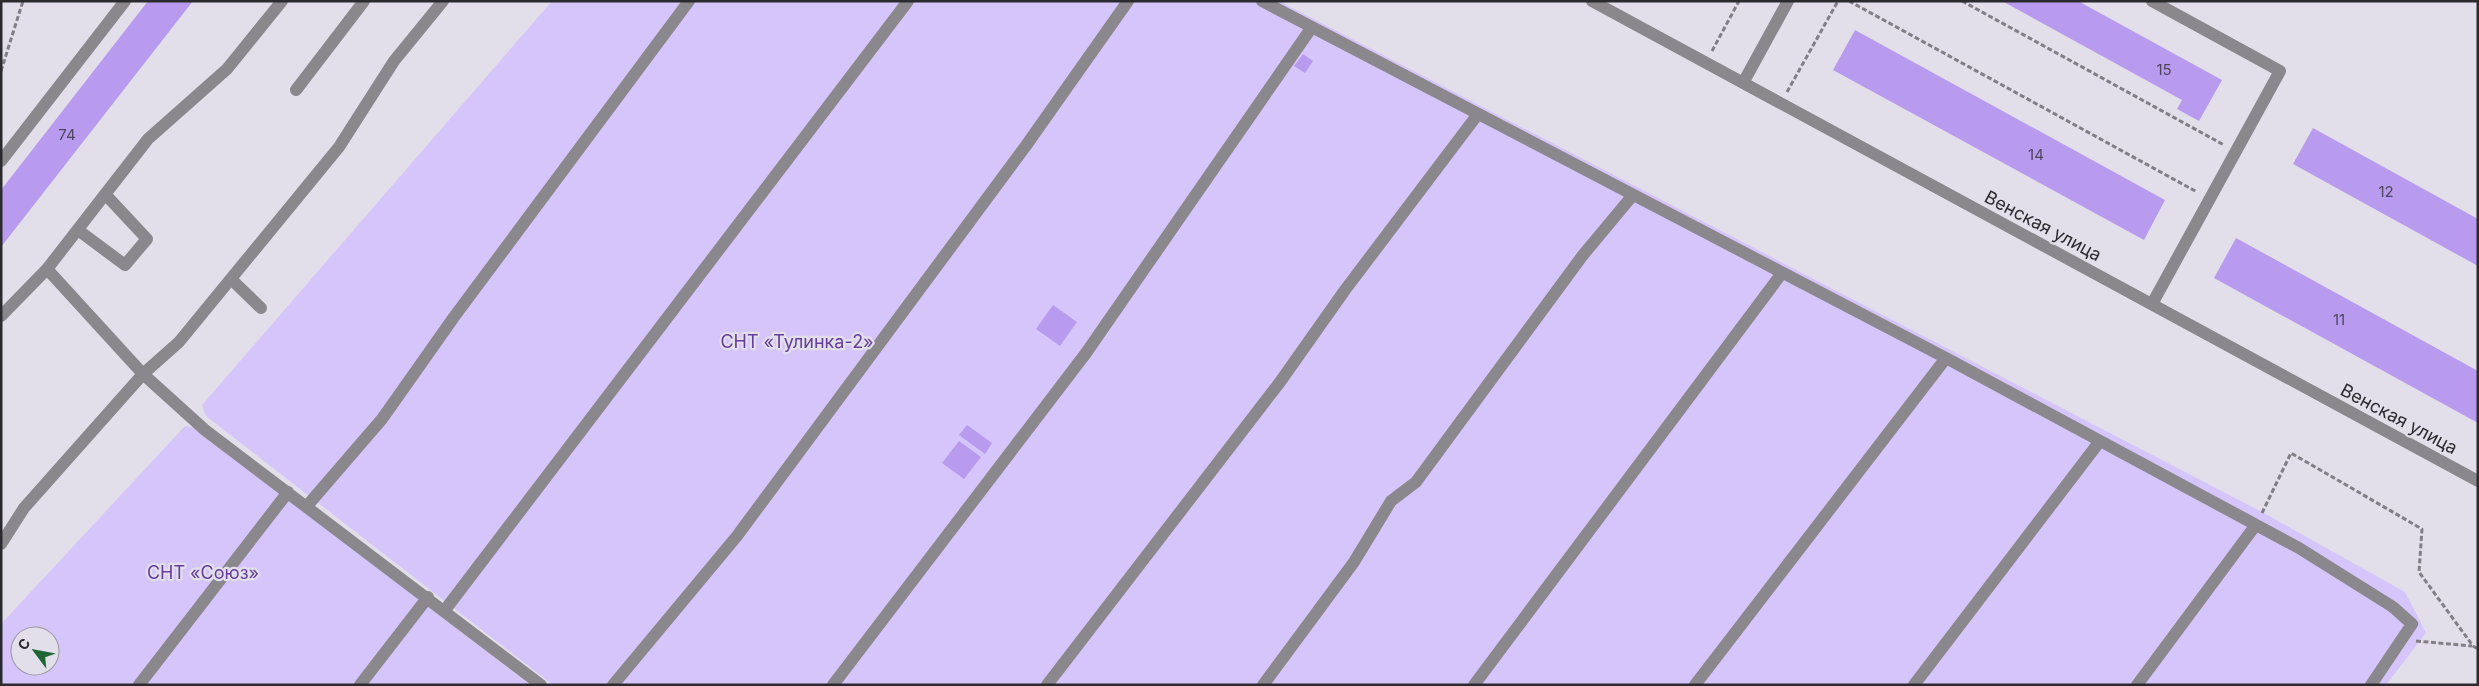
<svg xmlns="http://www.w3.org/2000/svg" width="2479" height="686" font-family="Inter,sans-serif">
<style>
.green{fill:#d6c5fa;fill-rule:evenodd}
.building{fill:#b89bee}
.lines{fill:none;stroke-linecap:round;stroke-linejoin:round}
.path{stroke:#817f86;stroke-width:3;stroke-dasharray:5 2.5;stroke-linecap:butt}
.minor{stroke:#8a888d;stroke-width:12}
.labels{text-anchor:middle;stroke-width:4.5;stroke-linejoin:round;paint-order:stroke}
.number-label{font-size:15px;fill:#4e465e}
.street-label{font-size:18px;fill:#2b2a2e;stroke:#e2dfea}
.park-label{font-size:18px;fill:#653d9d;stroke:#e2dfea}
</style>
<rect width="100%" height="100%" fill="#e2dfea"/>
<path class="green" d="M552,1H1279L2262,512L2405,592L2426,633L2386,685H553L206,416L202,405Z
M185,426L197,428L530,685H1V624ZM20,636H50V666H20Z"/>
<path class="building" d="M148,1H193L1,247V190Z
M2002,1H2078L2222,80L2199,121L2177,109L2182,100Z
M1855,30L2165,200L2144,240L1833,70Z
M1303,54L1313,61L1305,73L1294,66Z
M2313,128L2478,219V266L2293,164Z
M2236,238L2478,371V423L2214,278Z
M1053,305L1077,322L1060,346L1036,329Z
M967,425L992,443L985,454L959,435Z
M959,441L981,457L964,479L942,463Z"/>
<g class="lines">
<path class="path" d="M1849,1L2197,192
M1962,1L2224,145
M1712,51L1739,1
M1,71L23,1
M1787,92L1838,1
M2262,513L2291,453L2422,529L2419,572L2473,646L2478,649
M2416,641L2472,646"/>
<path class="minor" d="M1262,1L1946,358L2299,548L2393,607L2412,624L2371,685
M1592,1L2478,481
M1743,83L1788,1
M296,90L364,1
M1,161L125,1
M78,230L125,265L147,239L105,194
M47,269L143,374L205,430L541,685
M231,279L261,308
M2152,304L2280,71L2152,1
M1,316L47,269L148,139L227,69L282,1
M307,506L382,419L454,317L689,1
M1,544L24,508L143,374L179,342L339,147L394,61L443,1
M445,610L908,1
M139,685L288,492
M360,685L428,597
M613,685L737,536L1025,147L1128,1
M833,685L1086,353L1312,27
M1047,685L1280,382L1345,290L1478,114
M1263,685L1354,562L1391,501L1416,482L1583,255L1633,195
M1474,685L1782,273
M1695,685L1946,358
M1914,685L2100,441
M2137,685L2255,526"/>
</g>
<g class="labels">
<g class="number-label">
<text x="2164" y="75">15</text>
<text x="67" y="140">74</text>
<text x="2036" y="160">14</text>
<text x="2386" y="197">12</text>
<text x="2339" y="325">11</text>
</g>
<g class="street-label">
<text transform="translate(2043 226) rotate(28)" y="6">Венская улица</text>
<text transform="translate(2399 419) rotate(28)" y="6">Венская улица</text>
</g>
<g class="park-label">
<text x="797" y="348">СНТ «Тулинка-2»</text>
<text x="203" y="579">СНТ «Союз»</text>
</g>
</g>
<rect width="2479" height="686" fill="none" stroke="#2b2a2e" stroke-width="5"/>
<g transform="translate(35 651) rotate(302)"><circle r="24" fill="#e2dfea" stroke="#99979f"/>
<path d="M0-4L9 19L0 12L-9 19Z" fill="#1e6633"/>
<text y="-8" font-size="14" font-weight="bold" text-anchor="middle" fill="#2b2a2e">С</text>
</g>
</svg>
